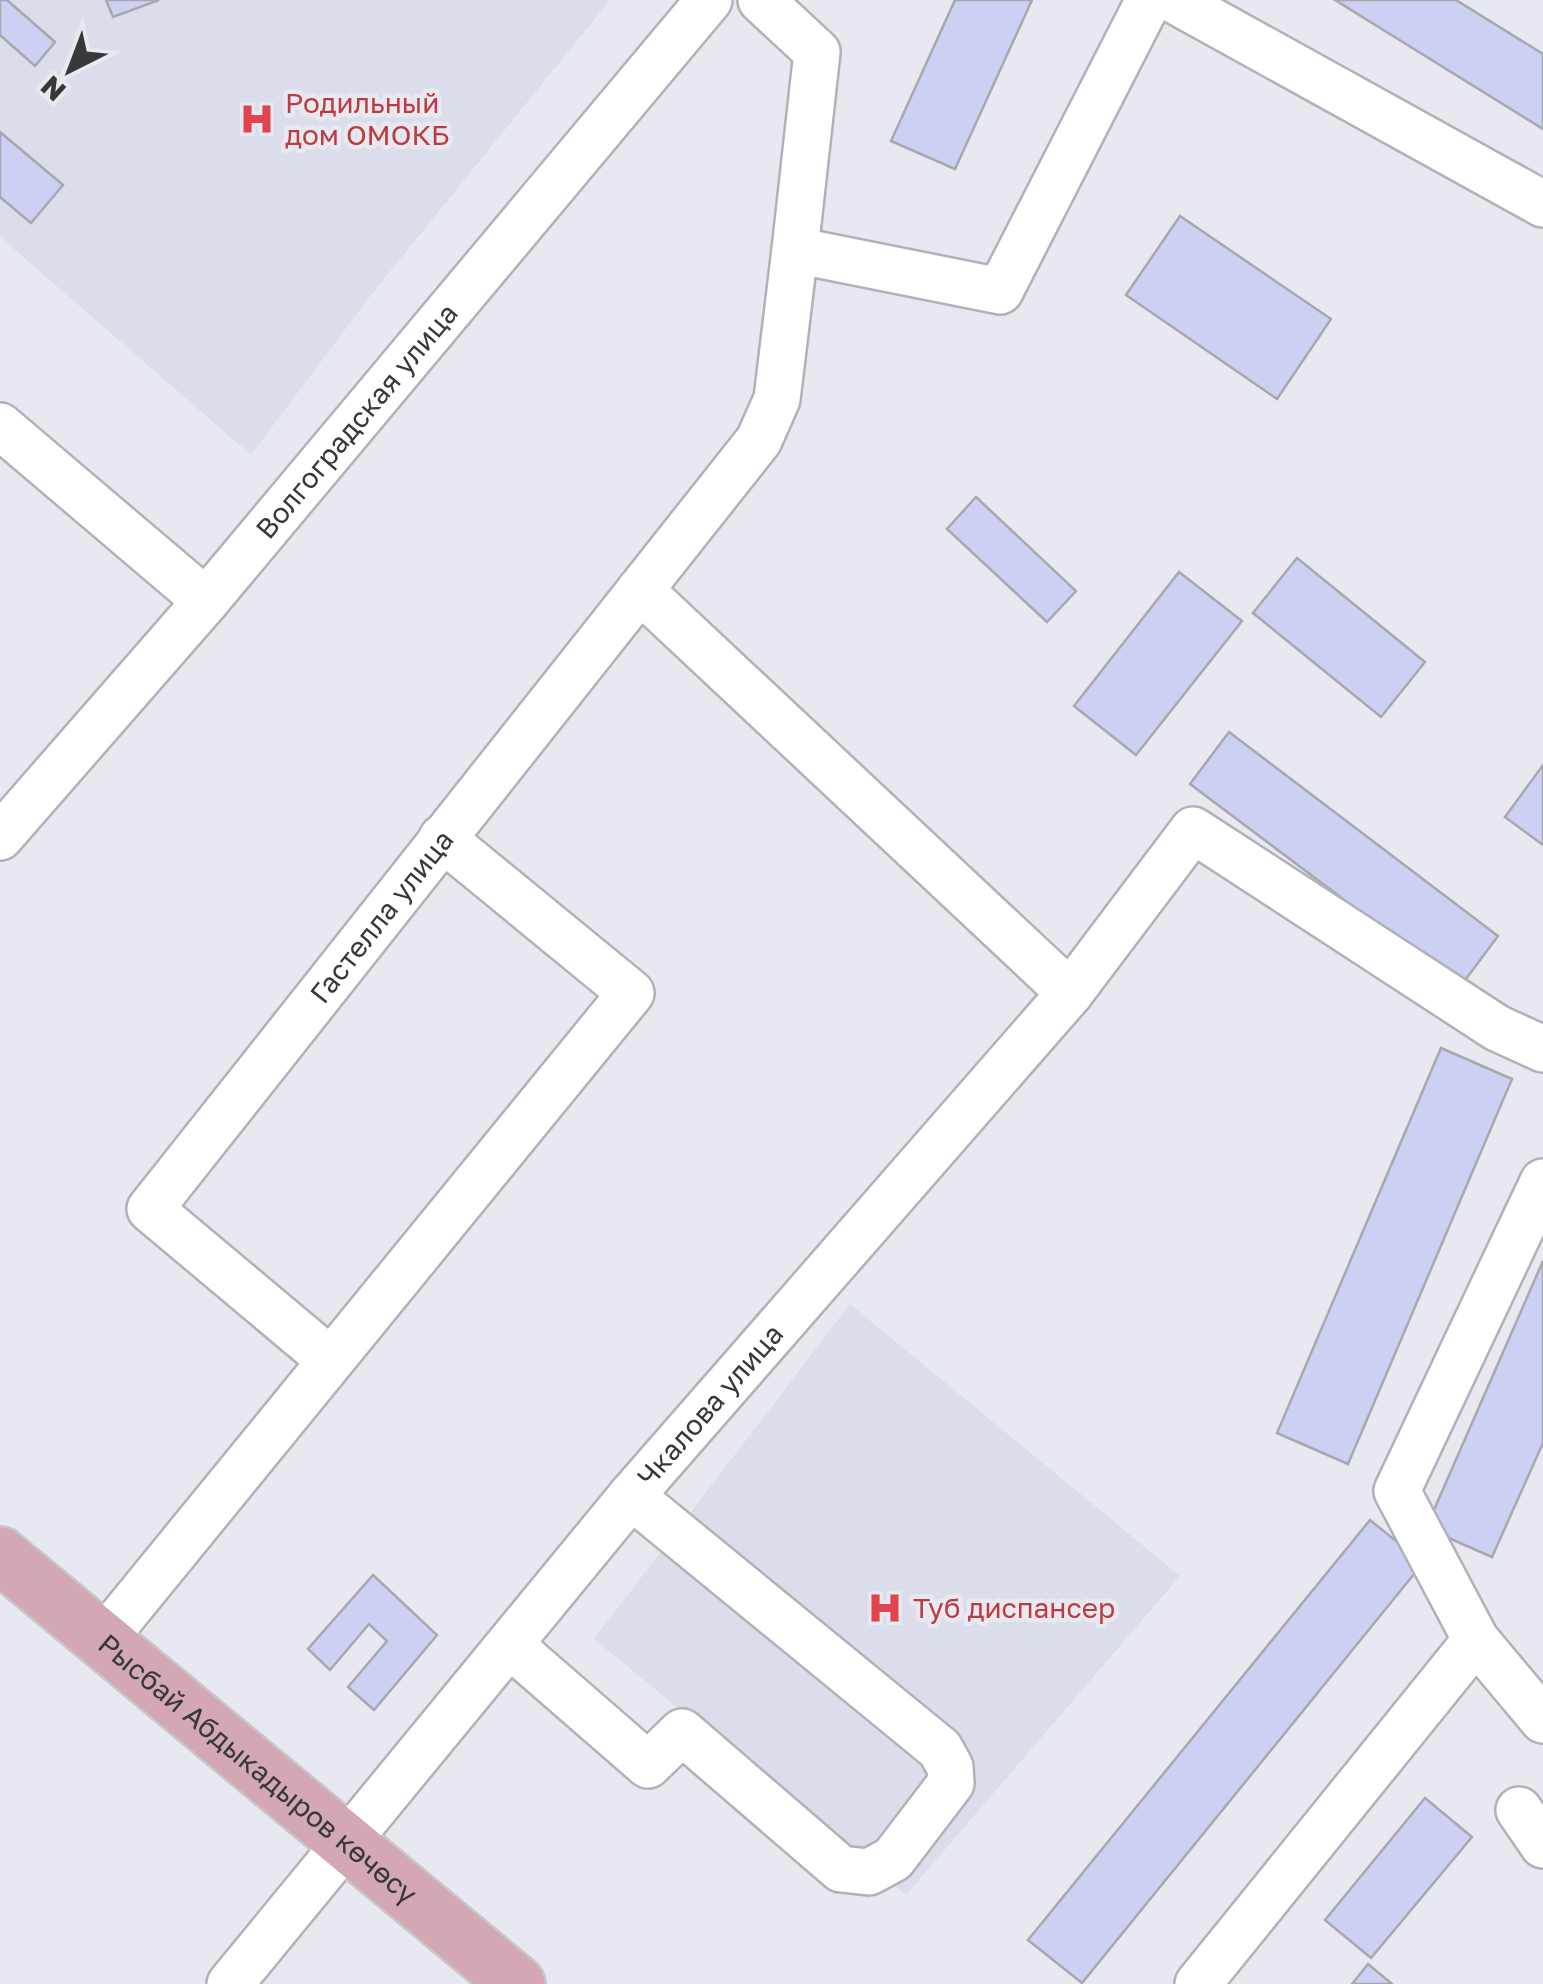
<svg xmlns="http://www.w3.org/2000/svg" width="1543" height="1984" font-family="'Golos Text',sans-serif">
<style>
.built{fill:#dbddeb}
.building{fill:#ccd1f4;stroke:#a7a8ae;stroke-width:2.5}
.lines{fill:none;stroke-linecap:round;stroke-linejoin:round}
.minor-casing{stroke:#b1b2b8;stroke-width:50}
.major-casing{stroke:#c7c7c8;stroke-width:60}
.minor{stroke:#fff;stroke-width:45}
.major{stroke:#d3a8b4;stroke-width:55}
.labels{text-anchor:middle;stroke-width:9;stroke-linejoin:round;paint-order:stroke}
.health-label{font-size:28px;fill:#be3a42;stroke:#e8e9f0;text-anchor:start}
.street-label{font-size:28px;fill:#37383a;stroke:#e8e9f0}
</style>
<rect width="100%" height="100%" fill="#e8e9f0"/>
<path class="built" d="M0,0H610L371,295L251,455L0,237Z
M850,1304L1180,1576L906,1895L594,1639Z"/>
<path class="building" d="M0,0H7L55,42L35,66L0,35Z
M106,0H159L113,17Z
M955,0H1032L955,169L891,141Z
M1335,0H1456L1543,54V129Z
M0,132L63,185L31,223L0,197Z
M1180,216L1331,319L1277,399L1126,295Z
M976,497L1076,591L1047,622L947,529Z
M1297,558L1425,662L1381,717L1253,613Z
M1179,572L1242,621L1136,755L1074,706Z
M1229,732L1498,936L1460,987L1190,784Z
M1543,765V845L1505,817Z
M1441,1048L1512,1079L1348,1464L1277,1433Z
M1543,1261V1443L1492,1557L1426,1528Z
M1370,1520L1423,1563L1082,1983L1028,1940Z
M373,1575L437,1635L374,1710L348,1687L387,1641L369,1624L330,1670L308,1649Z
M1425,1798L1472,1837L1371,1958L1325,1920Z
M1368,1964L1392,1984H1352Z"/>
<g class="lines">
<g class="minor-casing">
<g id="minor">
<path d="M761,0L817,52L795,250L1000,291L1149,0"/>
<path d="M1174,0L1543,204"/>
<path d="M0,426L206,601"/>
<path d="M640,590L1070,993"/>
<path id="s1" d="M0,837L206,601L709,0"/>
<path d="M1543,1182L1397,1491L1476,1640L1543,1720"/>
<path id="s2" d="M330,1360L150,1209L759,440L777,399L795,250"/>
<path d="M103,1640L631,993L442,838"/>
<path d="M510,1645L648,1765L682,1732L841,1869L869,1872L893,1859L951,1783L950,1767L940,1749L631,1496"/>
<path d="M1519,1810L1543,1845"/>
<path id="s3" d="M230,1984L631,1496L1070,993L1193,830L1497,1028L1543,1049"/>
<path d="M1198,1984L1476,1640"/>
</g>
</g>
<g class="major-casing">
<g id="major">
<path id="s4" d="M0,1555L517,1984"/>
</g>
</g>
<use href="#minor" class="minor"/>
<use href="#major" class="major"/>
</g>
<defs>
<g id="hospital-bare" transform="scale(2.7)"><path d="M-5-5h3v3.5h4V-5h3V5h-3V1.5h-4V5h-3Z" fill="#e0444e" stroke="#e8e9f0" stroke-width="2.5" paint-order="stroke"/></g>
</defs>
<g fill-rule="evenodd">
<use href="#hospital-bare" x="257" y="119"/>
<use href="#hospital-bare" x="885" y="1608"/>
</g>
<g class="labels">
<g class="health-label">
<text x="285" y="113">Родильный<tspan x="285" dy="32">дом ОМОКБ</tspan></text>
<text x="913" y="1618">Туб диспансер</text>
</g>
<g class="street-label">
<text dy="10" stroke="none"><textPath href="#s1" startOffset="548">Волгоградская улица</textPath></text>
<text dy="10" stroke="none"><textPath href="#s2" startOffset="608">Гастелла улица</textPath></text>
<text dy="10" stroke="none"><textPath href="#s3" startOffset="752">Чкалова улица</textPath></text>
<text dy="10" stroke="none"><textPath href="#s4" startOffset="335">Рысбай Абдыкадыров көчөсү</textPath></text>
</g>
</g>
<g transform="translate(70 70) rotate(222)" stroke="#e8e9f0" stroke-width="8" paint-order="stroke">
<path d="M0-8L18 38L0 25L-18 38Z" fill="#37383a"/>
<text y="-15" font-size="28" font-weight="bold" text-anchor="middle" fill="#37383a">N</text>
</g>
</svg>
